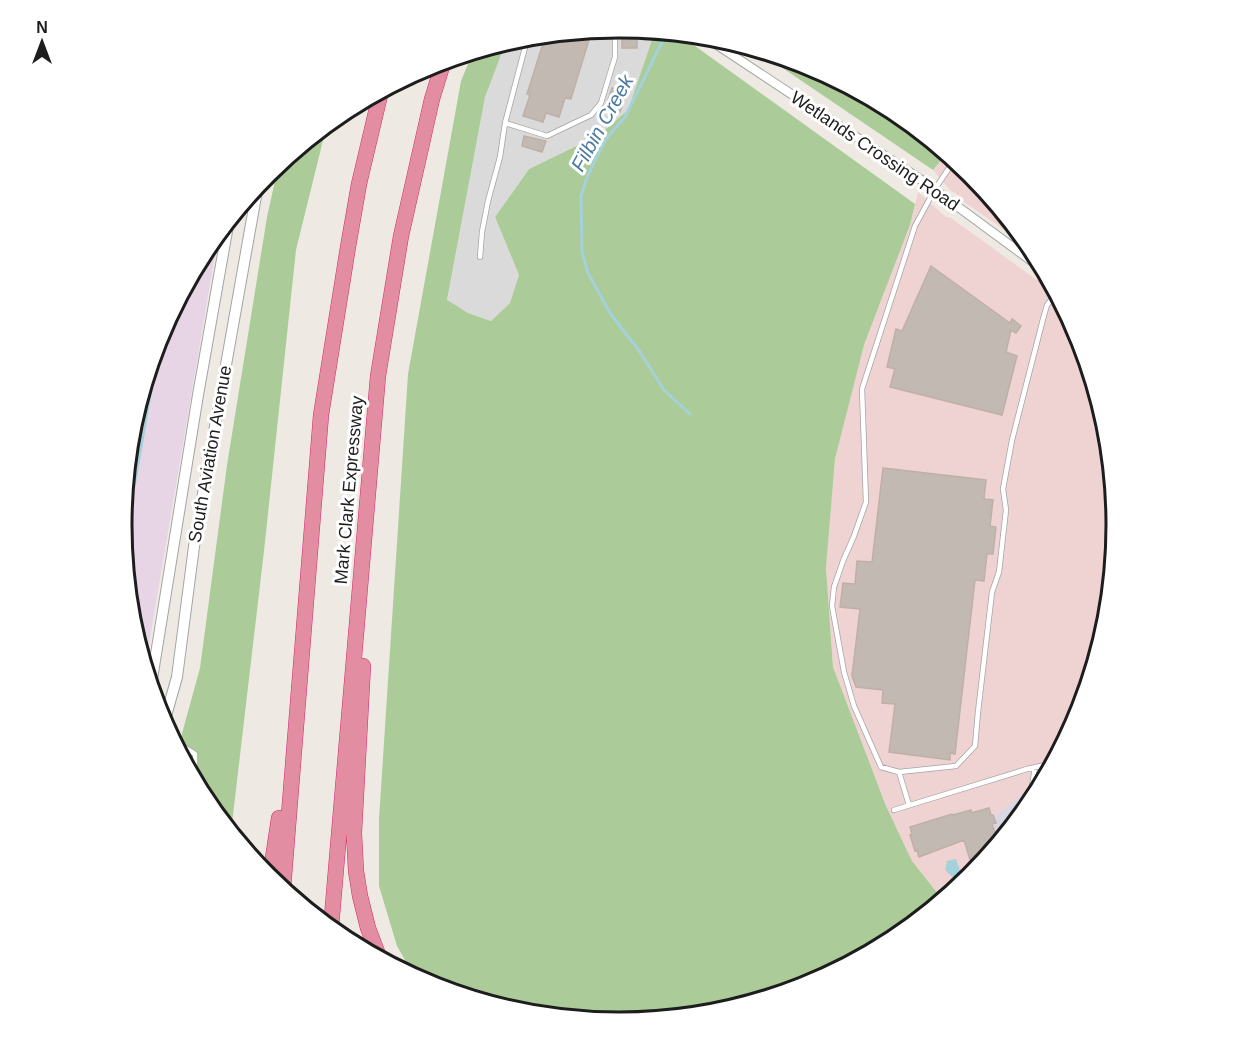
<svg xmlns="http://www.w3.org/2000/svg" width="1239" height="1049" font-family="Arial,sans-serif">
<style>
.residential{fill:#dbdada}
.commercial{fill:#efd3d3}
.industrial{fill:#e7d5e5}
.forest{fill:#abcc99}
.plaza{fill:#d8d8e4}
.water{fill:#a5d1da}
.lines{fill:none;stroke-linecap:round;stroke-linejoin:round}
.stream{stroke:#a5d1da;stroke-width:3}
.building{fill:#c2b9b3;stroke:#bfb0a6;stroke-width:1.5}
.service-casing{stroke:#a4a4a4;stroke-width:6}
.minor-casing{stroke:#a4a4a4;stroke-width:10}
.tertiary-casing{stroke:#a4a4a4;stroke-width:12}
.motorway-casing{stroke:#d3296d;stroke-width:16}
.service{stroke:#fff;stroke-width:4.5}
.minor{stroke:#fff;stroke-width:8}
.tertiary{stroke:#fff;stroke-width:10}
.motorway{stroke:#e38da2;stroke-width:15}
.labels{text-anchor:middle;stroke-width:6;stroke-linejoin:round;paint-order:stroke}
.street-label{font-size:18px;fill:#1d1d1d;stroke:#fff}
.water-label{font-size:20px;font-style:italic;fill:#4a7aa1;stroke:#fff}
.rim{fill:none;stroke:#1d1d1d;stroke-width:3}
</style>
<rect width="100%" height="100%" fill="#eeeae3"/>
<path class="residential" d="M619,27L657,31L653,37L628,110L599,135L529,169L495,217L519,275L510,303L491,321L468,313L447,301L485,97L506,42L523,36Z"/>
<path class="commercial" d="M947,153L972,173L1034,250L961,200L958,195L951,191L933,170Z
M918,192L946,217L951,218L1059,296L1079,334L1108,428L1117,525L1107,622L1079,715L1033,801L971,877L943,900L912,861L886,806L833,667L826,567L835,459L864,345L910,225Z"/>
<path class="industrial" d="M219,231L149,644L145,664L131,621L122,524L132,427L160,334L206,248Z"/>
<path class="forest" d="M657,31L677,33L915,204L910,225L864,345L835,459L826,568L833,667L886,806L912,861L943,900L896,938L810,984L716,1012L619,1022L522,1012L429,984L414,976L397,946L379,886V819L408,374L461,81L473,52L506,42L485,97L447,300L468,313L491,321L510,303L519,275L495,217L529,169L599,135L628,110L653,37Z
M753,48L810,65L896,111L947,153L933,170Z
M327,124L296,250L264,551L231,832L206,801L178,748L200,668L227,465L267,217L279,163Z"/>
<path class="plaza" d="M1026,793L1022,814L999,843L990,825L995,823L993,815L1000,813L1022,794Z"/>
<path class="water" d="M163,329L128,530L125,556L122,524L132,427Z
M956,859L964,882L959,883L945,870L947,861Z"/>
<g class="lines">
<path class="stream" d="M667,32L625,117L606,139L587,177L581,196L582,251L588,273L610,313L640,352L664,390L690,414"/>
</g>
<path class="building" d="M622,27L637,29V48H622Z
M592,30L571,99L565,98L559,117L546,113L543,122L523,116L530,95L527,94L546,34Z
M612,88L626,93L620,112L605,109Z
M524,136L546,141L542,152L522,146Z
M931,266L1010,323L1012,319L1021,326L1016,333L1011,330L1006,352L1017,356L1002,415L890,387L895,369L887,367L896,329L902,331Z
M883,468L986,480L984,499L993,500L990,526L996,527L993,554H987L984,581L975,580L955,754L950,753V760L889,752L895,704L882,703L883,690L856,687L852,676L860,609L840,607L843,583L855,584L857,561L872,562Z
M989,808L991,815H993L996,823L992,824L999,843L972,876L968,864L971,863L964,840L919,857L917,850L915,851L910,835L912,834L910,827L952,814L953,815L971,810V813Z"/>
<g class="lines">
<g class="service-casing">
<path id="service" d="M528,36L505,123L547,136L591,115L601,103L615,57V27
M480,257L482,232L488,201L500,157L505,123
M1100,645L1101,614L1116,516
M173,740L195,754V781
M899,772L956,766L975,746L978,712L992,592L999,572L1006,510L1003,489L1012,440L1043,319L1047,305L1057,293
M909,805L899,772L881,767L854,706L844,672L832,606L834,587L843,561L854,536L866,502L862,389L915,226L935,189L955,159
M1029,805L1035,767
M894,810L1027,769L1054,763"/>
</g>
<g class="minor-casing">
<path id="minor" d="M702,35L923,181L1045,271"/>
</g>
<g class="tertiary-casing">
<path id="tertiary" d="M151,685L198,395L229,220
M164,723L177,677L195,539L258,185"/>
</g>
<g class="motorway-casing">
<path id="motorway" d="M363,666L354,833L356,871L360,896L368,928L379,957
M270,878L279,818
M283,889L321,415L348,247L359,184L381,91
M331,928L378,376L401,236L432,99L444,60"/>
</g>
<use href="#service" class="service"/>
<use href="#minor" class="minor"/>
<use href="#tertiary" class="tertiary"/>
<use href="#motorway" class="motorway"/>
</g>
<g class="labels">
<g class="street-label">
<text transform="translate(875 151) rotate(34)" y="6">Wetlands Crossing Road</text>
<text transform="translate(210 454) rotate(-80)" y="6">South Aviation Avenue</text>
<text transform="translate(349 490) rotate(-85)" y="6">Mark Clark Expressway</text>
</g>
<g class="water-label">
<text transform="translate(602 123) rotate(-61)" y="7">Filbin Creek</text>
</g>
</g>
<path d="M0 0H1239V1049H0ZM132 525a487 487 0 1 1 974 0a487 487 0 1 1-974 0Z" fill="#fff" fill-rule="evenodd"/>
<path class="rim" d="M132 525a487 487 0 1 1 974 0a487 487 0 1 1-974 0Z"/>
<g transform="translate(42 42)" stroke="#ffffff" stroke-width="4.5" paint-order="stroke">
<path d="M0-4.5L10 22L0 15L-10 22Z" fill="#1d1d1d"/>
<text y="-9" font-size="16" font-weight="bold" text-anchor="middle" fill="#1d1d1d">N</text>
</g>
</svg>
